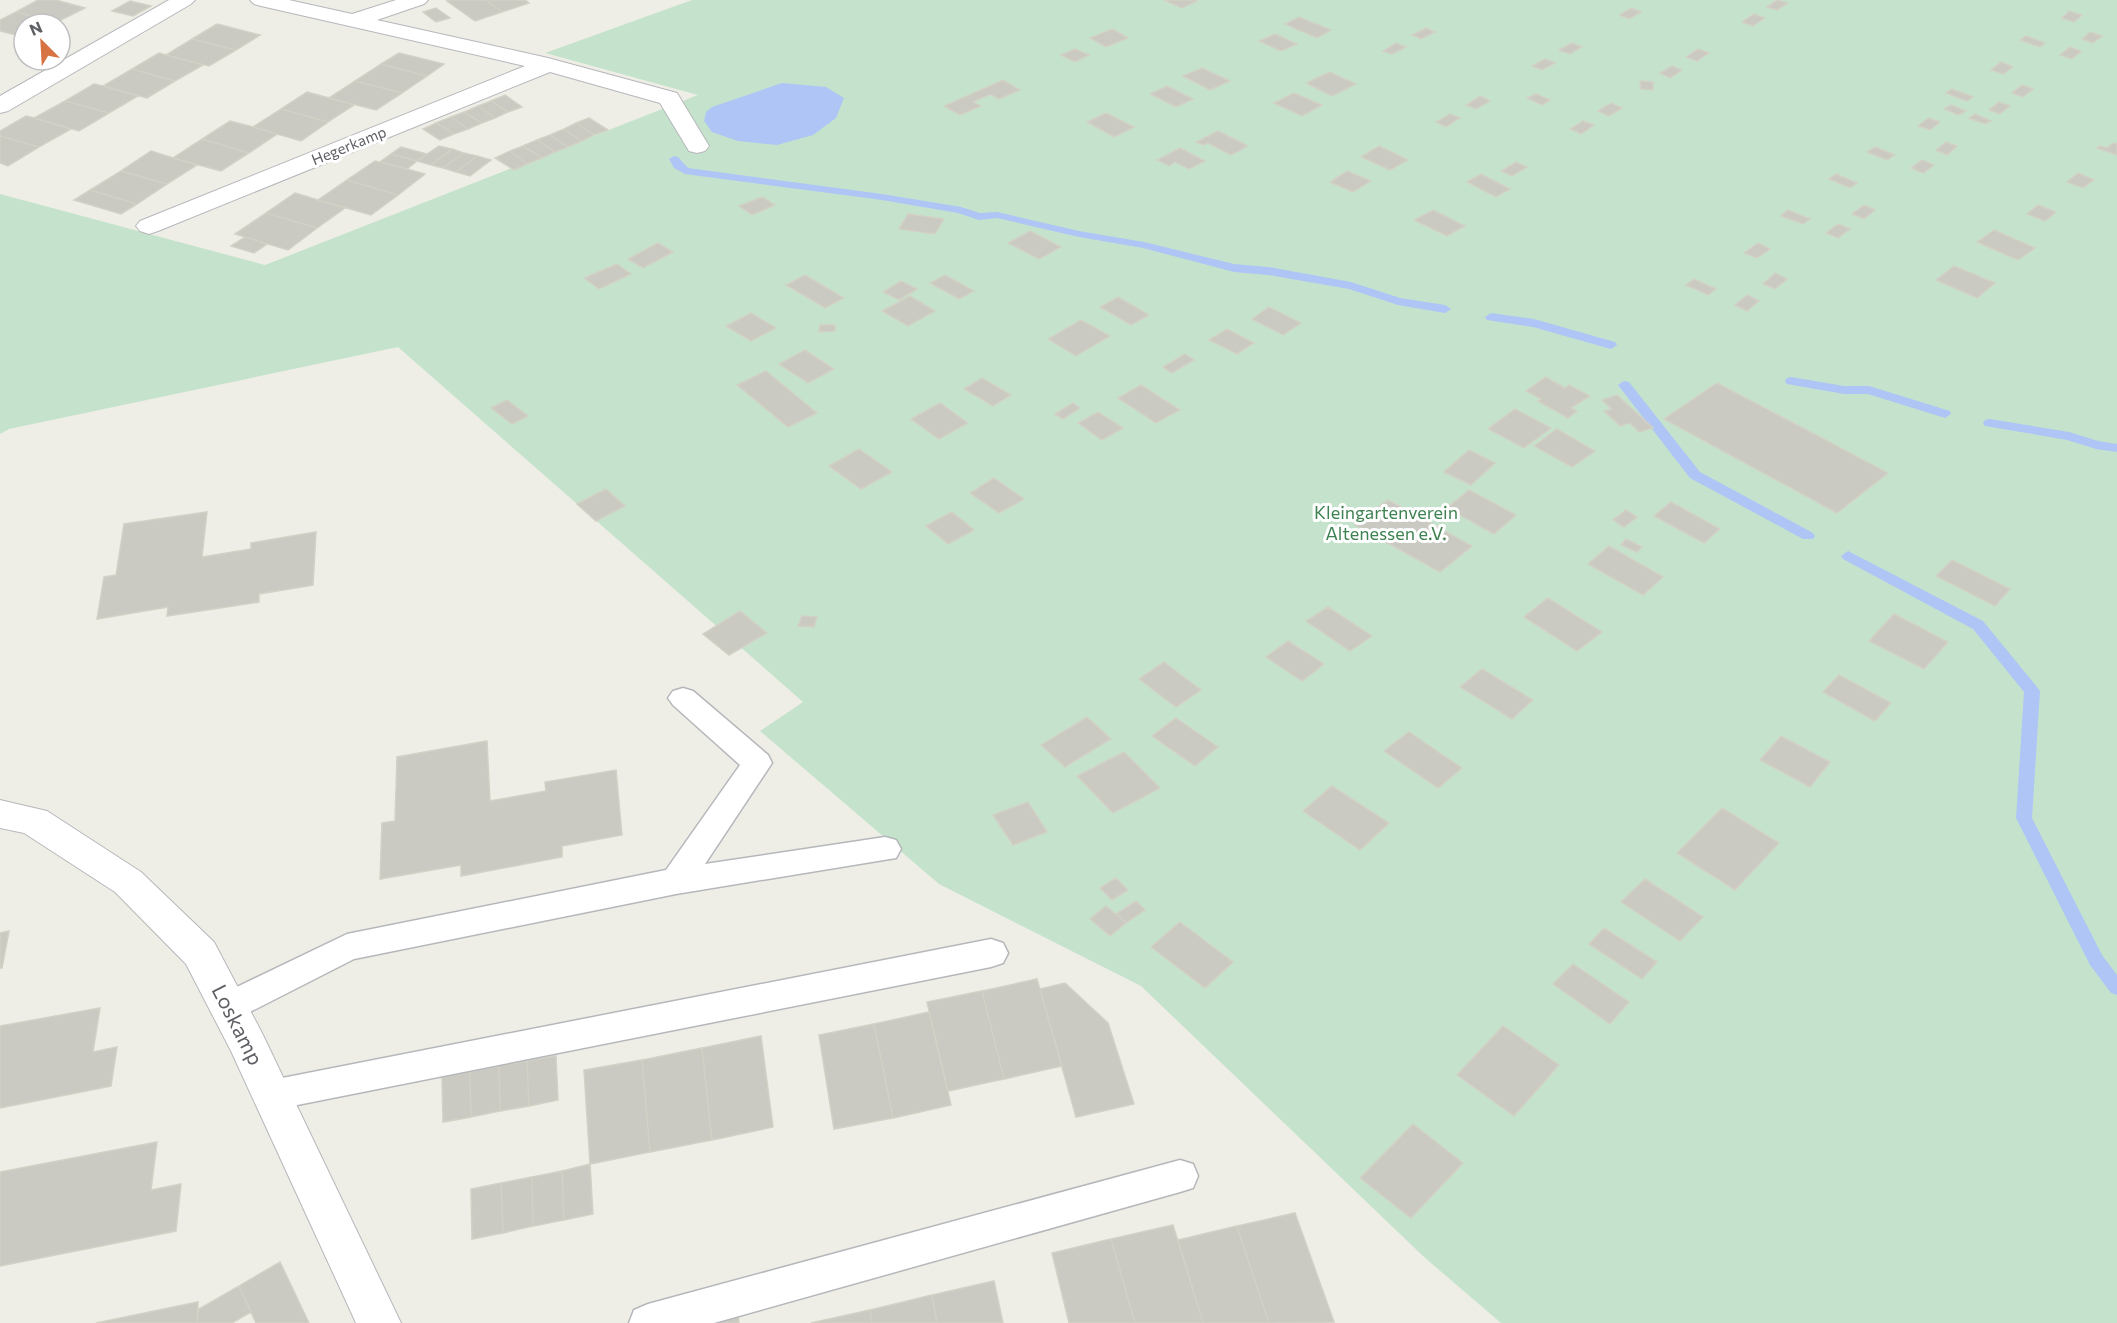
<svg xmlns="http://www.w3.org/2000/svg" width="2117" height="1323" font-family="Commissioner,sans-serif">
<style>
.green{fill:#c5e3cc}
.water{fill:#aec5f6}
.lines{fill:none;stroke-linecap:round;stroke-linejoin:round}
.stream{fill:#aec5f6;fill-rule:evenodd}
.building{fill:#cac9c2;stroke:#d2d1c5;stroke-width:1.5}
.service-casing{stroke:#b6b7bb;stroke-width:3}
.minor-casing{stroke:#b6b7bb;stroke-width:2}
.service{fill:#fff;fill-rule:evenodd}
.minor{fill:#fff;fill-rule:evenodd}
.labels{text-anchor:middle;stroke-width:6;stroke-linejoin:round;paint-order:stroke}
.far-street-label{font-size:15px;fill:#5e5f65;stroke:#fff}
.park-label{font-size:18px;fill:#3f8252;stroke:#fff}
.near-street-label{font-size:21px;fill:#5e5f65;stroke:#fff}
</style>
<rect width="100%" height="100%" fill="#eeeee6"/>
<path class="green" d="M692,0H2117V1323H1501L1424,1257L1141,986L939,884L760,731L803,702L398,347L9,429L0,434V194L265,265L698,95L545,53Z"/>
<path class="water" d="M782,83L826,87L844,98L836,118L813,135L777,145L738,141L712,132L704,121L706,112L712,107Z"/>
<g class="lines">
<path class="stream" d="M674,156L678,157L688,168L882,194L961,207L980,213L997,212L1079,231L1144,242L1234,264L1268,267L1351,282L1400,298L1445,305L1451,309L1445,313L1398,305L1349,289L1268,275L1234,272L1143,248L1079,237L997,218L979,220L958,213L882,200L685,174L674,168L669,159Z
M1491,313L1534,319L1615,342L1617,345L1611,349L1533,327L1487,320L1485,317Z
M1791,377L1844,386H1869L1950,411L1951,414L1945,418L1868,394H1844L1787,384L1785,381L1787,378Z
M1624,381L1629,382L1700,472L1813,533L1815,536L1813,539H1803L1690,478L1618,385Z
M1990,419L2069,432L2098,441L2117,444V452L2096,449L2067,440L1985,426L1983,423L1985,420Z
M1848,551L1983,621L2037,687L2040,691L2032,818L2102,955L2117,975V995L2111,993L2090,965L2016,818L2024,692L1973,629L1843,559L1841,556Z"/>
</g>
<path class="building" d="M38,0H56L85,8L57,22L16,12Z
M451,0H486L502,12L475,21L447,1Z
M486,0H525L529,3L502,12Z
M1164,0H1195L1197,1L1182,8Z
M1777,0L1788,3L1777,10L1767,7Z
M130,1L151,6L133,16L112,11Z
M436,8L450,18L436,22L423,12Z
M1631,8L1641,12L1629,19L1620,15Z
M2069,11L2082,15L2074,22L2062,18Z
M16,12L57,22L24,24V37L0,31V20Z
M1754,14L1765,18L1753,26L1742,22Z
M1299,17L1331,30L1317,38L1285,24Z
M217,24L260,35L236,50L192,39Z
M1426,28L1435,32L1421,39L1412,35Z
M1112,29L1128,38L1106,47L1090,38Z
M2090,32L2102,36L2093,43L2082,39Z
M1275,34L1297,44L1281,51L1259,41Z
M2026,36L2045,43L2040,47L2020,40Z
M192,39L236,50L209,66L166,55Z
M1396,43L1406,47L1392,54L1383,51Z
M1572,43L1582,47L1570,54L1559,50Z
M2070,47L2081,51L2072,59L2060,55Z
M1075,49L1089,55L1075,62L1061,55Z
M1698,49L1709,53L1697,61L1686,57Z
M159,53L166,55L203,65L175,81L132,69Z
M399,53L444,64L427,76L381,64Z
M1545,59L1555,63L1542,70L1532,66Z
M2001,62L2013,67L2003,74L1991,70Z
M381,64L427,76L402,93L355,81Z
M1672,66L1682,70L1670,78L1660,73Z
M1202,68L1230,81L1210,90L1183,76Z
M132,69L175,81L147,98L103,86Z
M1330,72L1356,84L1332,96L1306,83Z
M1003,80L1020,90L999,99L990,94L973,102L981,106L960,115L944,106Z
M355,81L402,93L376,110L329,98Z
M1640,81L1653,82V90L1641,89Z
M94,84L103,86L138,96L109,113L65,101Z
M2022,85L2033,89L2023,97L2012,93Z
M1167,86L1193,99L1176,107L1150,94Z
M1952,89L1973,97L1967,101L1946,93Z
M307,92L329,98L354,105L328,122L281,109Z
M1294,93L1322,105L1302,116L1274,103Z
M1536,94L1550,100L1542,105L1527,98Z
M505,95L522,107L508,112L491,101Z
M1480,96L1490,101L1476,109L1466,105Z
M65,101L109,113L79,131L34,118Z
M491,101L508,112L495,118L478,106Z
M1999,102L2010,106L2000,114L1989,110Z
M1611,103L1622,108L1609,116L1598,111Z
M1951,105L1966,111L1958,115L1944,109Z
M478,106L495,118L482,123L464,112Z
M281,109L328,122L301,141L253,127Z
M464,112L482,123L468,129L451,117Z
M1106,113L1134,127L1114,137L1087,122Z
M1450,114L1460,118L1446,127L1436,122Z
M1975,114L1991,121L1985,124L1969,118Z
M26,116L34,118L71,129L39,147L0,136V131Z
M451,117L468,129L454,134L436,123Z
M589,118L608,130L594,135L576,123Z
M1928,118L1940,122L1930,130L1918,126Z
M230,121L253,127L277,134L249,153L202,139Z
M1583,121L1594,125L1581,134L1570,129Z
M436,123L454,134L440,140L423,129Z
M576,123L594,135L582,141L564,129Z
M564,129L582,141L568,147L550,135Z
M1218,131L1248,146L1231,155L1208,143L1203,145L1196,142Z
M550,135L568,147L555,152L537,140Z
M0,136L39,147L8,166L0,163Z
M202,139L249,153L221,171L173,158Z
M537,140L555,152L542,158L523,146Z
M1946,142L1957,146L1947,155L1936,150Z
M2113,143L2117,144V155L2097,148L2100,146L2107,148Z
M439,146L452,149L431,165L417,161Z
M523,146L542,158L527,164L510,151Z
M1379,146L1408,160L1390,170L1361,157Z
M401,147L427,154L417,161L391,154Z
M1875,147L1895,155L1887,160L1867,152Z
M1180,148L1205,161L1189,169L1175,162L1169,166L1157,160Z
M452,149L464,153L443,168L431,165Z
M151,151L173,158L197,165L167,184L121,171Z
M510,151L527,164L514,170L495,158Z
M464,153L477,156L456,172L443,168Z
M391,154L417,161L407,169L380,162Z
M477,156L491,160L470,176L456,172Z
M1922,160L1934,165L1923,173L1911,168Z
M375,161L407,169L425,174L398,195L347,180Z
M1516,162L1527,167L1512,176L1501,171Z
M121,171L167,184L137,204L90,190Z
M1347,171L1371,181L1353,192L1330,182Z
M2078,173L2094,180L2083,188L2067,182Z
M1481,174L1510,189L1496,197L1467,182Z
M1836,174L1857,183L1850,188L1829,179Z
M347,180L398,195L371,215L318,200Z
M90,190L137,204L121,214L74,200Z
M295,193L318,200L345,208L317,228L266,213Z
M762,197L775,205L752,215L739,206Z
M1864,205L1875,210L1864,219L1852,214Z
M2038,205L2056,212L2045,221L2027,214Z
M1433,210L1465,226L1447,236L1414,220Z
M1788,210L1810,219L1803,224L1781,216Z
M266,213L317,228L288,250L235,234Z
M908,214L944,219L935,234L899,229Z
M1838,224L1850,229L1838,238L1826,233Z
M1994,230L2035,248L2018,260L1977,242Z
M1030,231L1061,247L1039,259L1008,243Z
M245,237L267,244L254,253L231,246Z
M658,243L673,252L643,268L628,259Z
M1758,243L1770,249L1757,258L1744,253Z
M617,264L631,274L599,289L584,278Z
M1954,266L1995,283L1977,298L1936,280Z
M1775,273L1787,279L1775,289L1763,284Z
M805,275L844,298L825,308L786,285Z
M945,275L974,291L959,299L930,283Z
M1694,279L1716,289L1708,295L1686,285Z
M901,281L917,289L899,300L883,292Z
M1747,295L1759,301L1747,311L1735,305Z
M910,296L935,311L908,326L882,311Z
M1118,297L1149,315L1131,325L1100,307Z
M1269,307L1301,323L1283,335L1252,319Z
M751,313L776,328L751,341L726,326Z
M1081,320L1110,336L1076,356L1048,339Z
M820,325H835V331L819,332Z
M1227,329L1254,343L1237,354L1209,340Z
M805,350L834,369L808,383L779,364Z
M1185,354L1194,360L1172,373L1163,367Z
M766,371L817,413L788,427L737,385Z
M1546,377L1565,388L1569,385L1590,396L1571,408L1577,411L1568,418L1538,401L1541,399L1526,391Z
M982,378L1011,395L993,406L964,389Z
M1717,383L1801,427L1888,473L1837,513L1664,419Z
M1141,385L1180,410L1156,423L1118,398Z
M1617,395L1653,428L1639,432L1630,423L1620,426L1604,411L1612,409L1602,400Z
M507,400L528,416L512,424L491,408Z
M940,403L968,423L939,439L911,419Z
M1073,403L1080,408L1063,419L1055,414Z
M1515,409L1551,428L1524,448L1488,429Z
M1098,412L1123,428L1102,440L1078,423Z
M1557,429L1595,451L1572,467L1534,446Z
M859,449L892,472L861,489L829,466Z
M1469,450L1495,463L1471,485L1444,472Z
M994,478L1024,499L999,513L970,493Z
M606,489L625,506L596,521L577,504Z
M1469,490L1516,515L1494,534L1447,508Z
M1388,500L1472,546L1440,572L1355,525Z
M1671,502L1720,529L1704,543L1654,516Z
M1626,510L1637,517L1624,527L1613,520Z
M207,512L202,557L251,549V543L316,532L313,585L259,594V602L167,616L168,607L97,619L104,577L116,575L124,524Z
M952,512L974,530L948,544L926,526Z
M1626,539L1642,547L1637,552L1621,545Z
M1609,546L1663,577L1643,595L1588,564Z
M1952,560L2010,589L1995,606L1936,576Z
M1548,598L1602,632L1577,651L1524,617Z
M1328,607L1372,636L1350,651L1306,621Z
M740,611L767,633L729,655L703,634Z
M1894,614L1948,642L1924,669L1869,641Z
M802,616L817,617L814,627L798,626Z
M1288,641L1324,664L1302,681L1266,657Z
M1164,662L1201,690L1176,707L1139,679Z
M1482,669L1533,700L1512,719L1460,687Z
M1839,675L1891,703L1875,721L1823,692Z
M1087,717L1111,739L1065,767L1041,745Z
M1176,718L1218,747L1195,766L1152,736Z
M1409,732L1462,768L1438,788L1384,751Z
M1781,736L1830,762L1810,787L1760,760Z
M487,741L490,801L546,791L545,782L616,770L622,835L562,846V857L461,876V865L380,879L382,823L395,821L397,757Z
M1124,752L1160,788L1113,813L1077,776Z
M1332,786L1389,823L1360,850L1303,811Z
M1028,802L1047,832L1013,845L993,815Z
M1722,808L1779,843L1735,890L1677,853Z
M1116,878L1128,890L1112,900L1100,888Z
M1645,879L1703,917L1680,941L1621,902Z
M1136,901L1145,910L1126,923L1116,914Z
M1106,906L1126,923L1110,936L1090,919Z
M1180,922L1233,962L1205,988L1151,947Z
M1604,928L1657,962L1642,979L1589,944Z
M9,931L2,968H0V933Z
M1573,964L1629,1002L1610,1024L1553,984Z
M1037,979L1062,1066L1004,1079L982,991Z
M1065,983L1108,1023L1134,1104L1076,1117L1040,989Z
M982,991L1004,1079L948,1091L927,1002Z
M100,1008L93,1052L117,1047L111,1086L0,1108V1026Z
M929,1012L951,1105L893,1118L874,1024Z
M874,1024L893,1118L834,1129L819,1035Z
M1503,1026L1559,1065L1514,1116L1457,1075Z
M761,1036L773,1127L712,1140L702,1048Z
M702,1048L712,1140L650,1152L642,1060Z
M556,1056L558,1100L529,1106L527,1061Z
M642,1060L650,1152L590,1164L584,1070Z
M527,1061L529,1106L500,1111L499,1066Z
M499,1066L500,1111L471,1117L470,1072Z
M470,1072L471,1117L443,1122L442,1077Z
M1413,1124L1463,1163L1411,1218L1360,1178Z
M157,1142L151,1190L181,1184L176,1231L0,1266V1172Z
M590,1164L593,1214L564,1220L562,1171Z
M562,1171L564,1220L533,1226L532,1177Z
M532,1177L533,1226L503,1233L501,1183Z
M501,1183L503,1233L472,1239L471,1189Z
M1295,1213L1334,1322L1269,1323L1237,1226Z
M1173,1225L1203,1323H1135L1111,1239Z
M1237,1226L1269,1323H1203L1178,1240Z
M1111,1239L1135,1323H1069L1052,1253Z
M280,1262L309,1323H256L239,1286Z
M994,1281L1003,1323H937L932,1295Z
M239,1286L251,1312L232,1323H197L199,1309Z
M932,1295L937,1323H872L870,1310Z
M198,1302L197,1323H96Z
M737,1306L739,1323H710Z
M870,1310L872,1323H811Z"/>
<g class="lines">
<g class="service-casing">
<path id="service" d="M683,688L693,691L768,755L772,763L705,864L885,837L896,840L901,849L896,858L676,894L354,959L240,1017L228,1021L216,1017L211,1007L216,997L347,934L666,870L740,765L673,705L668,698L673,691Z
M991,939L1003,943L1008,953L1003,963L991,967L272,1110L260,1106L254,1095L260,1084L272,1080Z
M1180,1160L1193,1164L1198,1176L1193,1188L1180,1192L714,1323H629L634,1310L648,1304Z"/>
</g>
<g class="minor-casing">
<path id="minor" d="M169,0H195L191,4L8,111L0,113V96Z
M250,0H289L352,14L396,0H428L424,4L377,20L548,58L677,93L709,146L705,151L697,153L689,151L660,103L550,72L158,231L149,234L140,231L136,226L140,221L525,66L261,6L254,4Z
M0,800L47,811L141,872L214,942L262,1033L401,1323H356L231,1051L186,964L115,892L24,833L0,828Z"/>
</g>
<use href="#service" class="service"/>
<use href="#minor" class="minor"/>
</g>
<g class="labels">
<g class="far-street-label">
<text transform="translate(349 146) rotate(-22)" y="5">Hegerkamp</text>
</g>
<g class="park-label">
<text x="1386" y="519">Kleingartenverein<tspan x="1386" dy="21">Altenessen e.V.</tspan></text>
</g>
<g class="near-street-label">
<text transform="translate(237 1025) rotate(63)" y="7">Loskamp</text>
</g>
</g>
<g transform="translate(42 42) rotate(336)"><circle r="28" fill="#ffffff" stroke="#bfbfc1" stroke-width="1.5"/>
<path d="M0-4.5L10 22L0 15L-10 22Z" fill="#d77243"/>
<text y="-9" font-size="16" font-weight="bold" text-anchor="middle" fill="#5e5f65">N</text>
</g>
</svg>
